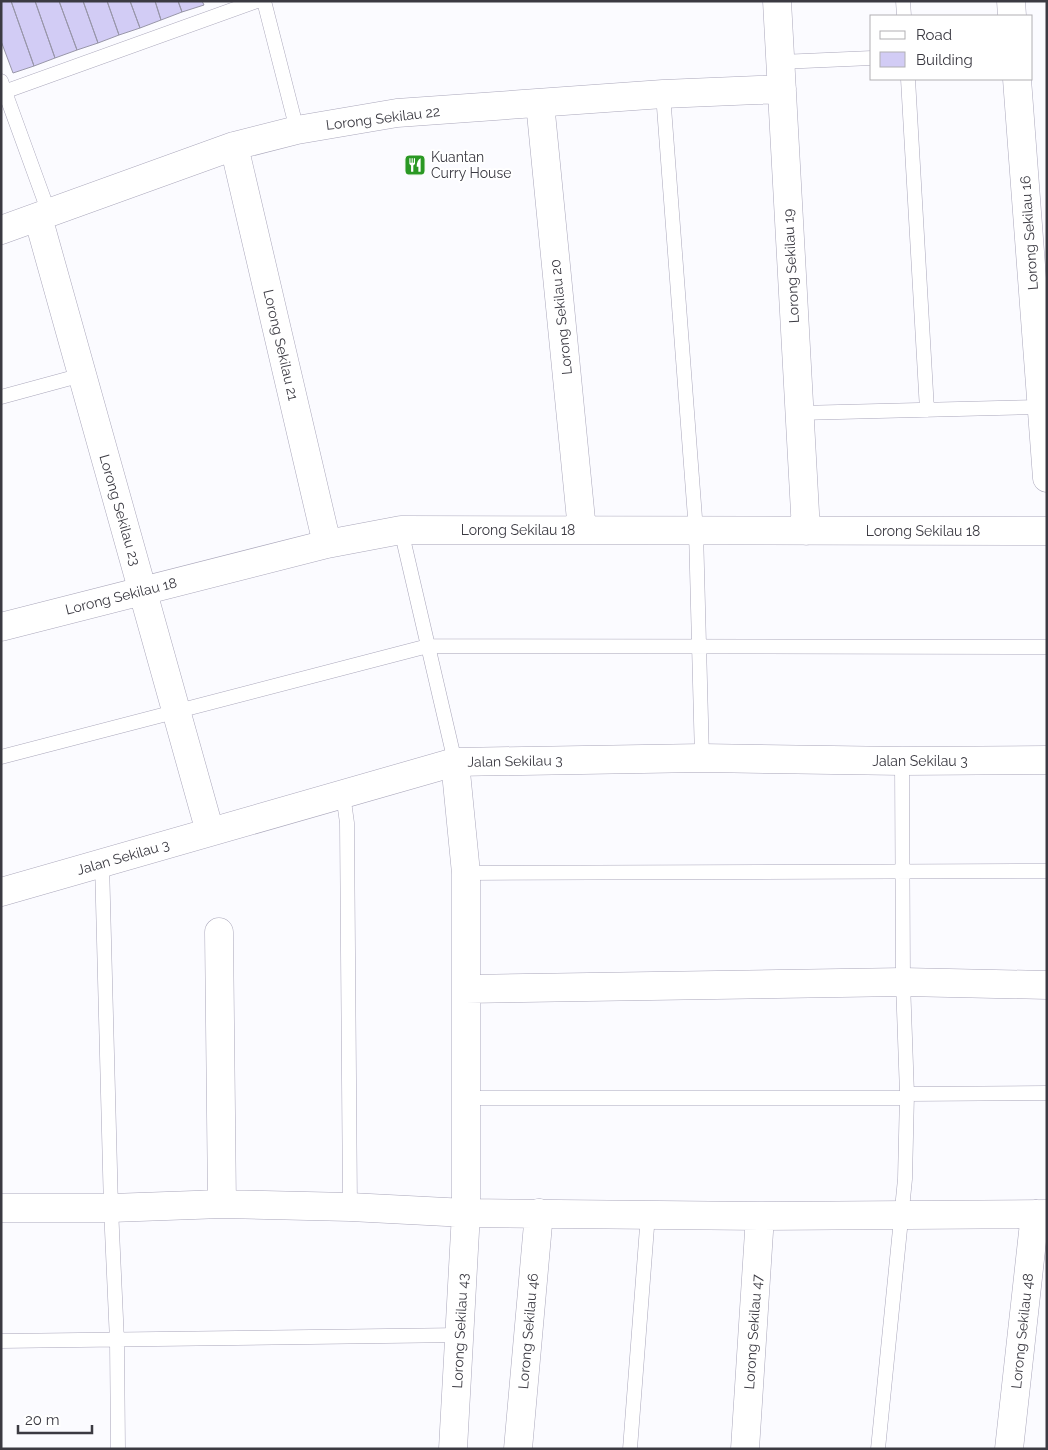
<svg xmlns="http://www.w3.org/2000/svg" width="1048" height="1450" font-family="Raleway,sans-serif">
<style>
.building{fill:#d2ccf5;stroke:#9896a9}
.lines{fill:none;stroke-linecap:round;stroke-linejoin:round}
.lane-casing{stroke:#aaa7bb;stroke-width:15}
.street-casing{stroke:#aaa7bb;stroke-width:29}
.lane{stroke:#fff;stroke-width:14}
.street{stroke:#fff;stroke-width:28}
.labels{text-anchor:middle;stroke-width:4;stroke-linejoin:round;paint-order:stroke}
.street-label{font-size:14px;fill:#3b3a42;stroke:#fff}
.poi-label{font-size:14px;fill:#3b3a42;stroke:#fff;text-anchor:start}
</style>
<rect width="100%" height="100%" fill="#fbfbff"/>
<path class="building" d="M1,1H11L34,66L13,73L1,41Z
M11,1H35L55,58L34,66Z
M35,1H59L77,50L55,58Z
M59,1H83L98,43L77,50Z
M83,1H107L119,35L98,43Z
M107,1H130L140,28L119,35Z
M130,1H155L161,20L140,28Z
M155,1H178L182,12L161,20Z
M178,1H202L204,5L182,12Z"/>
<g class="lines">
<g class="lane-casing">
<path id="lane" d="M264,1L297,130
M903,1L904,16
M780,62L872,58
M908,79L927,410
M1,81L49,213
M1,93L257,1
M663,94L696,531L702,758
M1,397L82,375
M799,413L1041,407
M401,530L455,762
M1,757L428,646L1047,647
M343,794L347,823L350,1207
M102,863L111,1208L117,1341L118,1449
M466,873L1047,871
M907,1094L1047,1093
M465,1098H907
M1,1341L461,1335
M630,1449L648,1214
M878,1449L905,1179L907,1094L903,982L902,761"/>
</g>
<g class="street-casing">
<path id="street" d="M777,1L806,531
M1011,1L1012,16
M1017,79L1047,478
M540,103L582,530
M234,146L327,544
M38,217L210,832
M1,230L234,146L297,130L397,113L663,94L782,89
M1,627L327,544L401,530L1047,531
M1,892L455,762L702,758L902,761L1047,760
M219,932L222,1204
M466,989L903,982L1047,985
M1,1208H111L222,1204L350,1207L466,1213L760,1216L1047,1214
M453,1449L466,1213V873L455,762
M518,1449L539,1213
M745,1449L760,1216
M1009,1449L1035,1214"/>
</g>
<use href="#lane" class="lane"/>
<use href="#street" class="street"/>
</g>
<defs>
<g id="restaurant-square" transform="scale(1.125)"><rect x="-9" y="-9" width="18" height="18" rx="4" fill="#2a9824" stroke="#fff"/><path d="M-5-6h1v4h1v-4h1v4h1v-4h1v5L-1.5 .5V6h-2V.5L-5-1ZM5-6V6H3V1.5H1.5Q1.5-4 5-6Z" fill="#fff"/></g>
</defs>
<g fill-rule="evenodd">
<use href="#restaurant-square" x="415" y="165"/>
</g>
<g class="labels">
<g class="street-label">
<text transform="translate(383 118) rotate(-7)" y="5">Lorong Sekilau 22</text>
<text transform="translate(1029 233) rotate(-94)" y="5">Lorong Sekilau 16</text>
<text transform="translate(791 266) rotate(-93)" y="5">Lorong Sekilau 19</text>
<text transform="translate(561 317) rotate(-96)" y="5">Lorong Sekilau 20</text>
<text transform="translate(281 345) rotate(77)" y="5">Lorong Sekilau 21</text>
<text transform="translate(120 510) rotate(74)" y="5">Lorong Sekilau 23</text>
<text x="518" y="535">Lorong Sekilau 18</text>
<text x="923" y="536">Lorong Sekilau 18</text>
<text transform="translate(121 596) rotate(-14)" y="5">Lorong Sekilau 18</text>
<text transform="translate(515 761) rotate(-1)" y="5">Jalan Sekilau 3</text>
<text x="920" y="766">Jalan Sekilau 3</text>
<text transform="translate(123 857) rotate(-16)" y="5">Jalan Sekilau 3</text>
<text transform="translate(460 1331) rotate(-87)" y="5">Lorong Sekilau 43</text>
<text transform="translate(528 1331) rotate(-85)" y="5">Lorong Sekilau 46</text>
<text transform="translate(1022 1331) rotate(-84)" y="5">Lorong Sekilau 48</text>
<text transform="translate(753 1332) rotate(-86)" y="5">Lorong Sekilau 47</text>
</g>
<g class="poi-label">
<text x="431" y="162">Kuantan<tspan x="431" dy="16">Curry House</tspan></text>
</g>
</g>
<rect width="1048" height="1450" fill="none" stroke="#3b3a42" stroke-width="5"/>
<rect x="870" y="15" width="162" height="65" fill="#ffffff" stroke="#b1b0b3"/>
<rect x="880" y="31" width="25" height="8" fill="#ffffff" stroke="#b1b0b3"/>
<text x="916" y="40" font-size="15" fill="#3b3a42">Road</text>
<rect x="880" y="52" width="25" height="15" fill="#d2ccf5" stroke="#b1b0b3"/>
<text x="916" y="65" font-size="15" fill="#3b3a42">Building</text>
<path d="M18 1425v8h74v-8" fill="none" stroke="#3b3a42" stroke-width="2.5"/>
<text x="25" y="1425" font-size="15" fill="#3b3a42" stroke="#ffffff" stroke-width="4" paint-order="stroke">20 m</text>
</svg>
